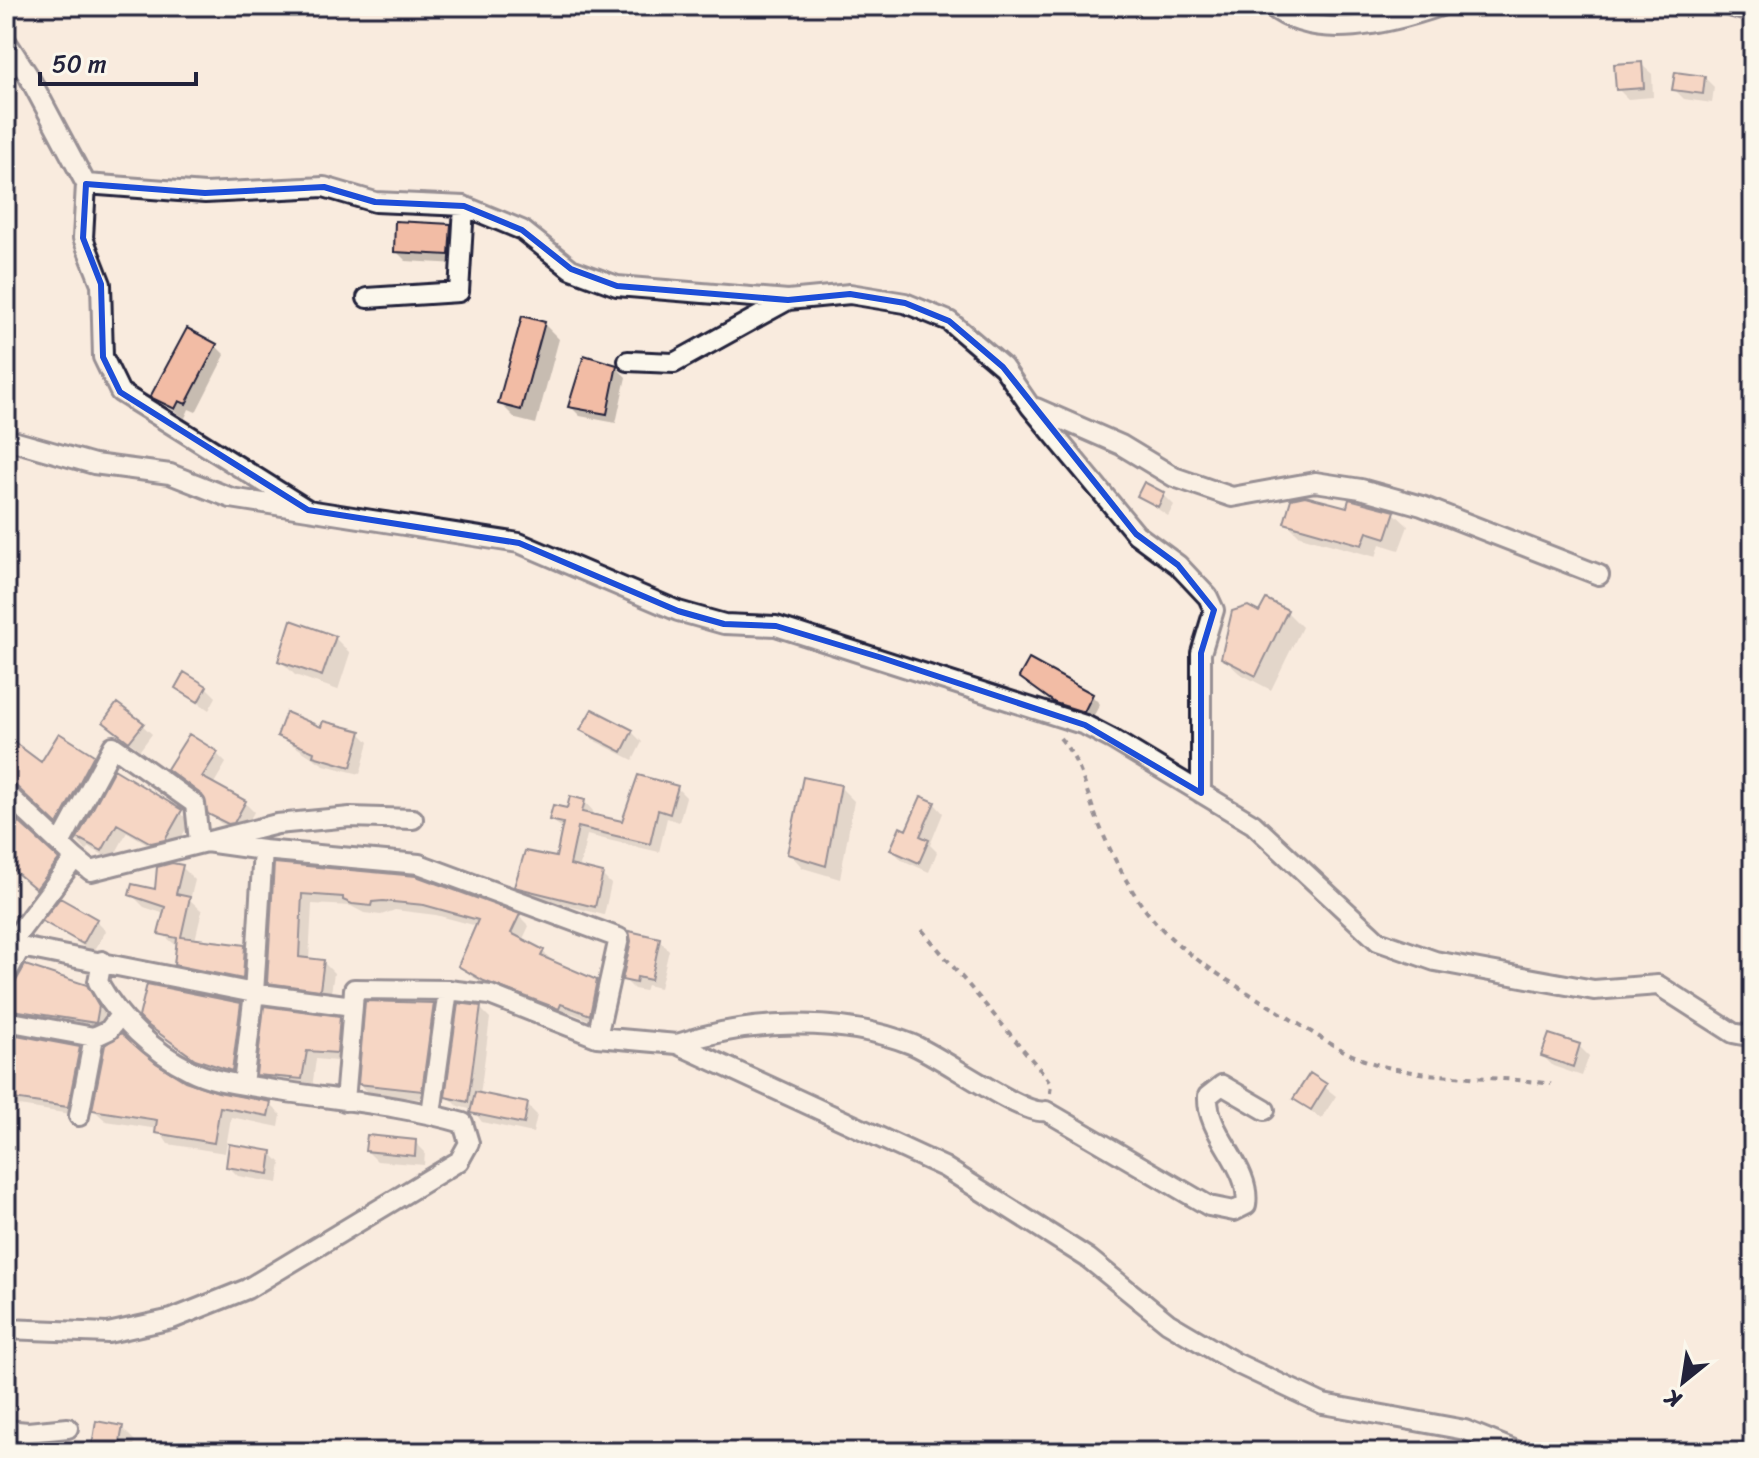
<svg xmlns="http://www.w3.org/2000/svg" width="1759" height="1458" font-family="Sriracha,sans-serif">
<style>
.shadow{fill:#0003}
.building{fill:#f2bca5;stroke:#22223b;stroke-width:2}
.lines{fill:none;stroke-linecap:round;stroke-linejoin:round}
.street-casing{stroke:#22223b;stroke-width:24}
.path{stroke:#22223b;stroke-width:4;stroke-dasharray:6 6;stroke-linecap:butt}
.street{stroke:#fbf7ec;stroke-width:18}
.marked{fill:none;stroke:#1d4ed8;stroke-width:6;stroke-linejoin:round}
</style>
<rect width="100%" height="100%" fill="#f9ebde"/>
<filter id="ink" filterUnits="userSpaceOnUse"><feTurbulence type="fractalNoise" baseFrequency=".0125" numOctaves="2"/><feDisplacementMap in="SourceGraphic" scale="16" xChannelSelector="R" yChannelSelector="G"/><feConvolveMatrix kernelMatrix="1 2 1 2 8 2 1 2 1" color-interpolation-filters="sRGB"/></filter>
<g filter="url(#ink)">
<path class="shadow" d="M1642,65L1652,74L1653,97L1628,99L1618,89Z
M1704,77L1714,87L1712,103L1684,99L1674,89Z
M450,226L460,236L458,264L406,261L396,251Z
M544,324L559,339L536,424L516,419L500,403Z
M215,345L225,355L196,412L189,409L185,418L153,397Z
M616,367L626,377L616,423L580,416L570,406Z
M1164,495L1174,505L1168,516L1139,496Z
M1348,510L1394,513L1408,526L1399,550L1380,544L1376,557L1300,536L1286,522Z
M1267,602L1287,612L1302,627L1271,690L1239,673L1223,658Z
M335,638L350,653L338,690L295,675L280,660Z
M1030,662L1092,696L1100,704L1092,719L1066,711L1030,685L1021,677Z
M206,687L216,697L209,710L177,688Z
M592,712L632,732L642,742L633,760L593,740L583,730Z
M142,725L152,734L140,750L115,731Z
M322,729L360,733L369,742L360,774L324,765L279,736Z
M60,736L102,765L66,831L24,792L13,789L6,793V767L41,765Z
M216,753L226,763L213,785L244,802L254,812L243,832L220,823L210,813L205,797L169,769Z
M115,772L191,821L174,849L162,852L127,832L112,860L89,847L86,850L77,841Z
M840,787L854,801L840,879L803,868L789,853Z
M677,788L686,797L679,822L667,818L659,852L587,835L579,870L602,875L611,884L604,915L526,895L517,886L557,859L564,829L551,820L584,801L593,811L591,816L623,823Z
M934,803L943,813L930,845L937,852L929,872L902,860L892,850Z
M6,812L66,869L46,896L6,865Z
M276,865L519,916L529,926L522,941L543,952L554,962L596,981L607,992L600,1024L572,1013L570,1018L497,991L471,976L461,965L477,926L436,915L395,910L381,915L364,913L351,906L312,904L309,960L323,962L334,973L330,999L279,992L269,982Z
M182,867L195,880L190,900L202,911L195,940L244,947L257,959L255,990L189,977L176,964L178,947L161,933L165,914L144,907L131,894L156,891Z
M45,921H96L106,931L93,953Z
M659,940L669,950L660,988L647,985L645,991L634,989L624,979Z
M6,987H86L108,1017L102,1033L6,1023Z
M240,1004L249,1014L242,1079L194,1061L151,1026Z
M433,1005L443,1015L431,1100L370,1094L360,1084Z
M480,1008L490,1018L480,1095L527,1105L537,1115L533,1133L482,1122L473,1110L458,1106L448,1096Z
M339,1018L349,1028L346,1062L316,1059L312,1088L268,1084L258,1074Z
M6,1035L79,1048L88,1058L77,1115L6,1104Z
M1579,1046L1589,1056L1582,1076L1553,1066L1543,1056Z
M154,1065L184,1083L218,1094L270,1104L281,1115L279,1127L231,1117L225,1153L168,1144L158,1129L106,1121L94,1110Z
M1310,1076L1336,1096L1321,1119L1296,1099Z
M415,1142L425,1152L424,1165L377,1161L367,1151Z
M271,1153L281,1163L278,1183L238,1176L228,1166Z
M122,1428L135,1441L133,1452H93Z
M1745,1449L1748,1452H1728Z"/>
<path class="building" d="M1642,62L1644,88L1616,90L1614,64Z
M1675,72L1705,76L1703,94L1672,90Z
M395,221L451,224L449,255L394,252Z
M522,316L545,322L521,410L498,404Z
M187,328L217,344L186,404L179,401L175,409L150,397Z
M584,355L617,365L607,414L568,407Z
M1144,482L1165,493L1158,507L1137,496Z
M1305,496L1347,507L1349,499L1395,511L1386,538L1367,532L1362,545L1284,523L1291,499Z
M1266,599L1288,610L1256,676L1221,658L1232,611L1248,606L1259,612Z
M291,620L336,636L322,676L278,661Z
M1029,659L1093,694L1084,712L1055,703L1019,677Z
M184,672L207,686L198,702L175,688Z
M117,703L144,723L129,742L103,722Z
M592,709L633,730L622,752L580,730Z
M286,712L321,727L323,721L361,731L351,767L313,756L314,752L277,736Z
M59,733L94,755L57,825L14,784L6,781V736L41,762Z
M189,734L218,752L202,777L246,801L234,823L228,824L208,814L202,795L167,769Z
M114,769L182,810L165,840L151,843L117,824L102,851L78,838L75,842Z
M638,775L678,786L670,814L658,810L650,844L578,827L570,865L603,873L595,907L514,887L525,851L556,857L563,823L549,820L553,805L567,808L570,796L585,800L582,812L622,821Z
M803,777L841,785L826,866L787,854Z
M921,796L935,802L920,836L929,840L919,863L890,850L900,827L906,830Z
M6,810L59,859L36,889L6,864Z
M172,863L183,865L176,894L190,897L181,937L245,945L243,979L174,965L177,938L158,934L165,907L129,895L132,884L155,889L157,867Z
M274,863L416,876L520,914L511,933L544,950L541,956L597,980L590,1015L561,1004L559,1009L484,981L458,966L478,920L424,905L383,901L372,902L371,906L352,904L343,900V897L302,894L299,957L324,960L320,990L267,983Z
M60,898L97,919L83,944L42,921Z
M629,931L660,938L651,980L637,977L636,983L622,980L631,941Z
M25,965L87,985L99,1006L96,1023L6,1009V987L16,981Z
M147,984L241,1003L232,1071L195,1059L146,1024L139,1017Z
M365,1001L434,1003L422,1091L358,1084Z
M458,1003L481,1006L468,1102L445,1097Z
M264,1006L340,1016L337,1053L307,1051L302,1079L256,1075Z
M6,1033L80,1047L68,1107L6,1098Z
M121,1033L156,1063L185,1081L218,1092L271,1102L268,1116L220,1107L214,1143L155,1133L157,1120L92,1110L105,1045Z
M1549,1034L1580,1044L1573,1067L1541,1056Z
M1310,1073L1327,1084L1311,1110L1293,1099Z
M475,1092L528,1103L524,1124L470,1113Z
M367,1135L416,1140L415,1156L365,1151Z
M229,1144L272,1151L269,1174L226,1167Z
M96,1421L123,1426L118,1452H91Z"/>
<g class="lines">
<g class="street-casing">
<path id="street" d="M1271,6C1316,43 1391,23 1441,6
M1730,6L1753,13
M6,41L28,75L86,184L205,193L324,187L375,202L464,206L522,230L571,269L617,286L788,300L850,294L905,303L949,321L1003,367L1030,406L1136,534L1178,565L1208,597L1214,610L1201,653V793
M367,298L459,292L464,206
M628,361L674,363L788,300
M1036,408L1121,445L1174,477L1232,497L1315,482L1361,489L1422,506L1599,575
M6,439L94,464L170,474L231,498L308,510L120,392L103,357L101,284L83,238L86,184
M308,510L519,543L678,611L724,624L776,626L1085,725L1112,739L1253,824L1378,941L1435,961L1594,990L1658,985L1733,1033L1753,1037
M6,793L60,844
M263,850L419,864L619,938L597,1037
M75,858L60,844L113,746L195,804L199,841L263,850L254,993L243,1084
M6,938L21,947L254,993L353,1006L354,989L448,990L490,995L597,1037L677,1044L944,1167L1088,1258L1168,1323L1236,1363L1323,1404L1465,1430L1519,1452
M11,943L75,858L91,871L277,824L350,817L413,819
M6,975L21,947
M6,1021L94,1037L109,1030L120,1015
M677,1044C748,1020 840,1016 911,1044C940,1055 1023,1117 1046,1111L1209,1206L1234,1211L1246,1205C1252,1167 1206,1135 1208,1096L1222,1085L1265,1110
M345,1101L353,1006
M431,1114L448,990
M79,1116L94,1037
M6,1329L108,1333L172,1319L247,1289L459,1161L469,1143L463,1123C402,1105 337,1100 274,1090C248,1085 215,1083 190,1070C153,1052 118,1018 98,982L102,961
M6,1430L28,1432L68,1428"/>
</g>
<path class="path" d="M1060,738C1079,760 1084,783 1093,809C1105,841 1120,872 1139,901C1173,951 1226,979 1276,1010C1310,1030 1343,1056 1383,1066C1437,1080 1496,1075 1551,1084
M922,930L1044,1074L1051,1084L1050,1093"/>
<use href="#street" class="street"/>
</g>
</g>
<path d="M0 0H1759V1458H0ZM86,184L205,193L324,187L375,202L464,206L522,230L571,269L617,286L788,300L850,294L905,303L949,321L1003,367L1136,534L1178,565L1214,610L1201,653V793L1085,725L879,657L776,626L724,624L678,611L519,543L308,510L120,392L103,357L101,284L83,238Z" fill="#f9ebde" fill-opacity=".55" fill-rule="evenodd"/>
<path class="marked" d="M86,184L205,193L324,187L375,202L464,206L522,230L571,269L617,286L788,300L850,294L905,303L949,321L1003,367L1136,534L1178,565L1214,610L1201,653V793L1085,725L879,657L776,626L724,624L678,611L519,543L308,510L120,392L103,357L101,284L83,238Z"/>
<rect width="1759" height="1458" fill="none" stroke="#fbf7ec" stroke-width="32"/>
<rect x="16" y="16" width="1727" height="1426" fill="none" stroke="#22223b" stroke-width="3" filter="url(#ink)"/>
<g transform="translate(1683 1382) rotate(210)" stroke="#fbf7ec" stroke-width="6" paint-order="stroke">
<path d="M0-6L14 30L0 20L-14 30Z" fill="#22223b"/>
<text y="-12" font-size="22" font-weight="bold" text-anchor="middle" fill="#22223b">K</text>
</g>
<path d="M40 72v12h156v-12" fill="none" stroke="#22223b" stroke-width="4"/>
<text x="52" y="72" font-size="24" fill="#22223b" stroke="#fbf7ec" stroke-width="6" paint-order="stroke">50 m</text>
</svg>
